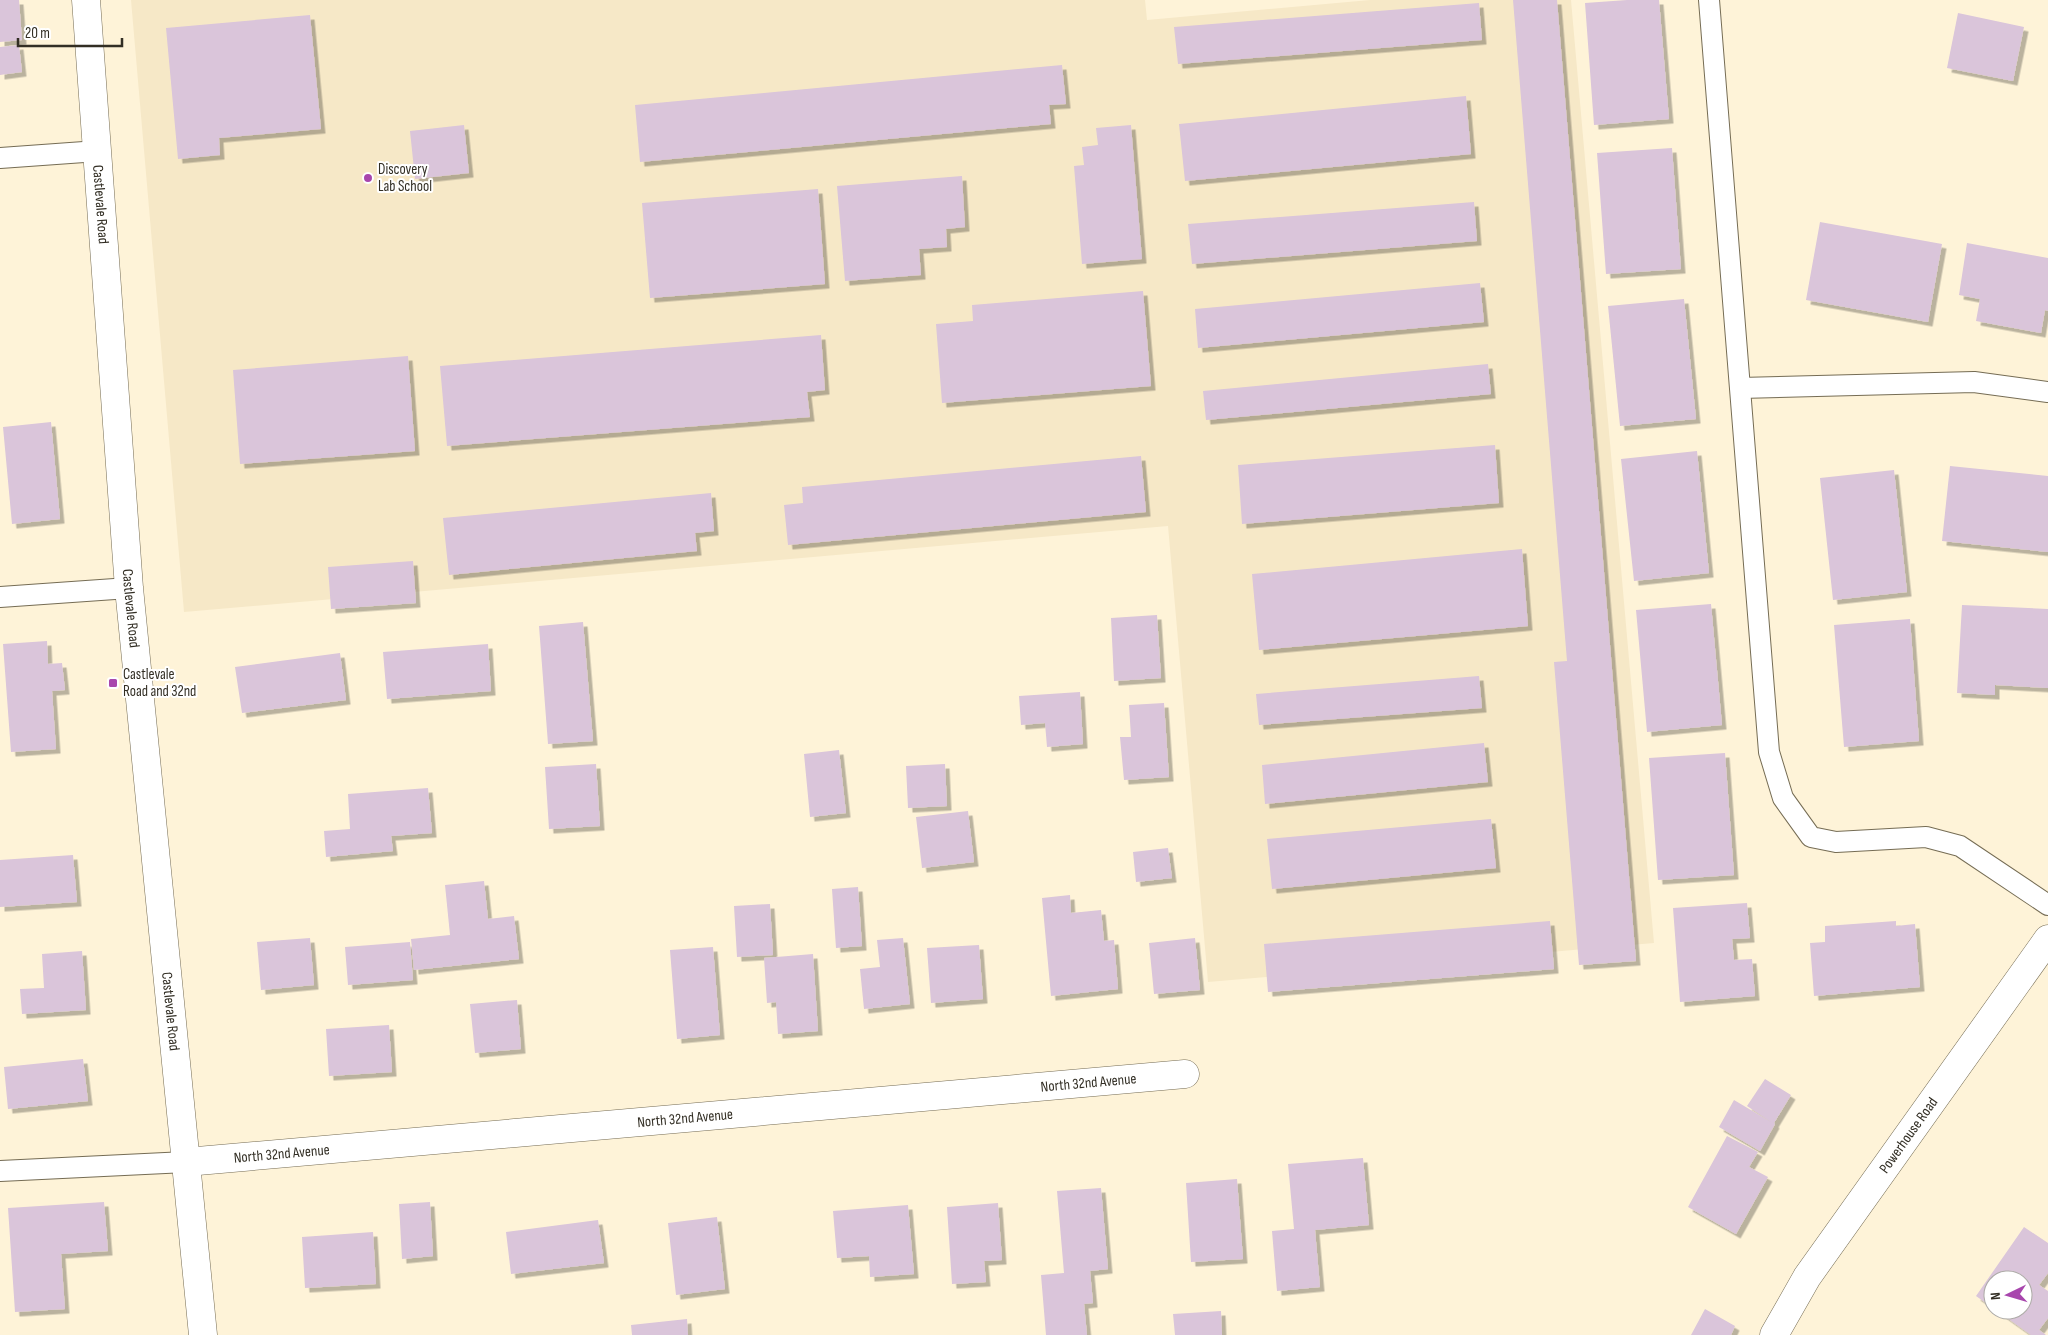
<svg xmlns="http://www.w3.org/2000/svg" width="2048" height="1335" font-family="'Sofia Sans Condensed',sans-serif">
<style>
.built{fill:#f6e8c7}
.building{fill:#dac5da;filter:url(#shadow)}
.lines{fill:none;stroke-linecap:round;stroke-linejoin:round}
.service-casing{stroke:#756c54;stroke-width:22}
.minor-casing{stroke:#756c54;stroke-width:29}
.tertiary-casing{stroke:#756c54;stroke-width:29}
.service{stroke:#fff;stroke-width:20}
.minor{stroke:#fff;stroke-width:28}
.tertiary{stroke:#fff;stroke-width:28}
.poi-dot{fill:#a846ad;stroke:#fff;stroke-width:2}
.labels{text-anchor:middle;stroke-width:4;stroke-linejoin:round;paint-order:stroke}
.poi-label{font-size:15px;fill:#322e24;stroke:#fff;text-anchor:start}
.street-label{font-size:15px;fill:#322e24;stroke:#fff}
</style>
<defs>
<filter id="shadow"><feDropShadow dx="4.5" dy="4.5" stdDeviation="0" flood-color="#0004"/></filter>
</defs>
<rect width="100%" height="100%" fill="#fef3d8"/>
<path class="built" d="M131,0H1145L1147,20L1370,0H1571L1654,943L1208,982L1168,526L184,612Z"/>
<path class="building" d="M0,0H19L22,40L0,42Z
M1513,0H1557L1636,961L1579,965L1554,662L1567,661Z
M1627,0H1659L1669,119L1594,125L1585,3Z
M1479,3L1482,40L1178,64L1174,27Z
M1958,13L2024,27L2013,81L1947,68Z
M310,15L321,129L219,138L220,155L178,159L166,28Z
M19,45L22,72L0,75V47Z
M1062,65L1066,104L1049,105L1051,124L640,162L635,105Z
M1466,96L1471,154L1185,181L1179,124Z
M464,125L469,173L415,179L410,131Z
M1131,125L1142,259L1082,264L1074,166L1084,165L1082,147L1098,145L1096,128Z
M1672,148L1681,269L1606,274L1597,153Z
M962,176L965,227L946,229L947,247L919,249L921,275L845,281L837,186Z
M818,189L825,284L650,298L642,203Z
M1474,202L1477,241L1192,264L1188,224Z
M1820,222L1942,244L1928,322L1806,300Z
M1967,243L2048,258V311L2045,310L2041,333L1976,321L1980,299L1959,295Z
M1480,283L1484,322L1198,348L1195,309Z
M1143,291L1151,386L942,403L936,324L973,321L972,305Z
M1684,299L1696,419L1620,426L1608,306Z
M821,335L825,390L807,392L810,417L447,446L440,366Z
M408,356L415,451L240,464L233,370Z
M1488,364L1491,394L1206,420L1203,391Z
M51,422L60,519L12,524L3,427Z
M1495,445L1499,503L1242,524L1238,465Z
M1697,451L1709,573L1634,581L1621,459Z
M1141,456L1146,512L788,545L784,505L803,503L802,487Z
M1950,466L2048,476V552L1942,541Z
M1894,470L1907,592L1833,600L1820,478Z
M711,493L714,531L695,533L697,551L449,575L443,518Z
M1522,549L1528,626L1259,650L1252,574Z
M413,561L416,603L331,609L328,567Z
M1711,604L1722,725L1647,732L1636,610Z
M1962,605L2048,609V688L1995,685V695L1957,693Z
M1157,615L1161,678L1114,681L1111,618Z
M1910,619L1919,741L1844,747L1834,625Z
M583,622L593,741L548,744L539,626Z
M47,641L48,664L62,663L65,690L52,691L56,749L11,752L3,644Z
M488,644L491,691L387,699L383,652Z
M340,653L346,700L242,713L235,667Z
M1479,676L1482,708L1259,725L1256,694Z
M1080,692L1083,744L1047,747L1045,723L1021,725L1019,696Z
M1164,703L1169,777L1124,780L1120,737H1131L1129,705Z
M1484,743L1488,782L1265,804L1262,765Z
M839,750L846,813L810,817L804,754Z
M1725,753L1734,875L1658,880L1649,758Z
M596,764L600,826L549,829L545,767Z
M945,764L947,806L908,808L906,766Z
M428,788L432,833L391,836L393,851L326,857L324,831L350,829L348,794Z
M968,811L974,862L922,868L916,817Z
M1491,819L1496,868L1272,889L1267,839Z
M1168,848L1172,878L1136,882L1133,852Z
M73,855L77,902L0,907V860Z
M484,881L488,919L514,916L519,959L414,970L411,939L450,935L445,885Z
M858,887L862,946L836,948L832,889Z
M1070,895L1071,913L1101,910L1104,941L1114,940L1118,989L1051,996L1042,898Z
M1747,903L1750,938L1732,939L1734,960L1752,959L1755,996L1680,1002L1673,908Z
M770,904L773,955L737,957L734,906Z
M1550,921L1554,969L1268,992L1264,944Z
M1896,921V926L1915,924L1920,987L1814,996L1810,943L1825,942V926Z
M310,938L314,985L261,990L257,942Z
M903,938L910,1004L864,1009L860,969L880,967L877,940Z
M1195,938L1200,990L1154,994L1149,943Z
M410,942L413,980L348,985L345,947Z
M979,945L983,999L931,1003L927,948Z
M713,947L720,1035L677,1039L670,950Z
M82,951L86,1010L22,1014L20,989L44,988L42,954Z
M813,954L818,1031L778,1034L776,1002L767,1003L764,958Z
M517,1000L521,1049L475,1053L470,1004Z
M389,1025L392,1072L329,1076L326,1029Z
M83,1059L88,1101L8,1109L4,1067Z
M1765,1079L1791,1095L1774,1123L1775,1124L1760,1151L1719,1127L1734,1100L1771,1122L1747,1106Z
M1727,1136L1758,1152L1749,1167L1768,1177L1736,1234L1688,1207Z
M1363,1158L1369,1225L1315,1230L1320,1287L1277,1291L1272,1231L1294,1229L1288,1164Z
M1237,1179L1243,1259L1191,1262L1186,1183Z
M1101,1188L1108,1269L1090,1271L1093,1303L1084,1304L1087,1335H1046L1041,1275L1064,1273L1057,1191Z
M104,1202L108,1251L61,1254L65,1309L15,1312L8,1208Z
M430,1202L433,1256L402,1259L399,1204Z
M998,1203L1002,1260L984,1261L986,1282L952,1284L947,1207Z
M908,1205L914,1274L870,1277L869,1256L837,1258L833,1211Z
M717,1217L725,1289L676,1295L668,1223Z
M598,1220L604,1263L511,1274L506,1232Z
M2024,1227L2048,1243V1273L2039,1285L2048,1291V1318L2039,1330L2046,1335H2031L1996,1310H2023V1280H1993V1308L1976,1296Z
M373,1232L376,1284L305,1288L302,1237Z
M1705,1309L1735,1326L1731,1335H1691Z
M1221,1311L1222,1335H1175L1173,1314Z
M687,1319L688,1335H632L631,1325Z"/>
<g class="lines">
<g class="service-casing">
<path id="service" d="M1709,0L1769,752L1783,798L1811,837L1836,842L1926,837L1960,846L2048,905
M0,158L98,151
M1740,388L1974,382L2048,392
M0,597L129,588
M0,1171L186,1162"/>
</g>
<g class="minor-casing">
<g id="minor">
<path id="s1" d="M186,1162L1185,1074"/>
</g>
</g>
<g class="tertiary-casing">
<g id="tertiary">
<path id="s2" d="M86,0L129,588L203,1335"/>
<path id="s3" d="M1774,1335L1807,1277L2048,939"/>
</g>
</g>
<use href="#service" class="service"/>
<use href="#minor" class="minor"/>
<use href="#tertiary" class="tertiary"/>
</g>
<g class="poi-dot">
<circle cx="368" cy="178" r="5"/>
<rect x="108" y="678" width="10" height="10" rx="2.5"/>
</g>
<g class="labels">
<g class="poi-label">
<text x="378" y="174">Discovery<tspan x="378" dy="17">Lab School</tspan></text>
<text x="123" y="679">Castlevale<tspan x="123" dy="17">Road and 32nd</tspan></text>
</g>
<g class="street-label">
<text dy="5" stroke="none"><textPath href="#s2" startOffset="205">Castlevale Road</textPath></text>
<text dy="5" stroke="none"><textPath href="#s2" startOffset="610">Castlevale Road</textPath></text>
<text dy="5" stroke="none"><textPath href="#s2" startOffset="1015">Castlevale Road</textPath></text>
<text dy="5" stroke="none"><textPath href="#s1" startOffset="906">North 32nd Avenue</textPath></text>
<text dy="5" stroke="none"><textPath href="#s1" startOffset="501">North 32nd Avenue</textPath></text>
<text dy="5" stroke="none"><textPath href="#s3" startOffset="241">Powerhouse Road</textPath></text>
<text dy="5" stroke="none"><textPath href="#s1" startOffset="96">North 32nd Avenue</textPath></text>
</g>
</g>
<g transform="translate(2008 1295) rotate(265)"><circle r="24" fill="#ffffff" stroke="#adaba7"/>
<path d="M0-4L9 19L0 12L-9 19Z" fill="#a846ad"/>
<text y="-8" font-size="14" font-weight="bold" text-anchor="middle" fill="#322e24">N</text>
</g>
<path d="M18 38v8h104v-8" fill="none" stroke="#322e24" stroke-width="2.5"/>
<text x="25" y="38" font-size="15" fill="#322e24" stroke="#ffffff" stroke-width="4" paint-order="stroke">20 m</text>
</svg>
